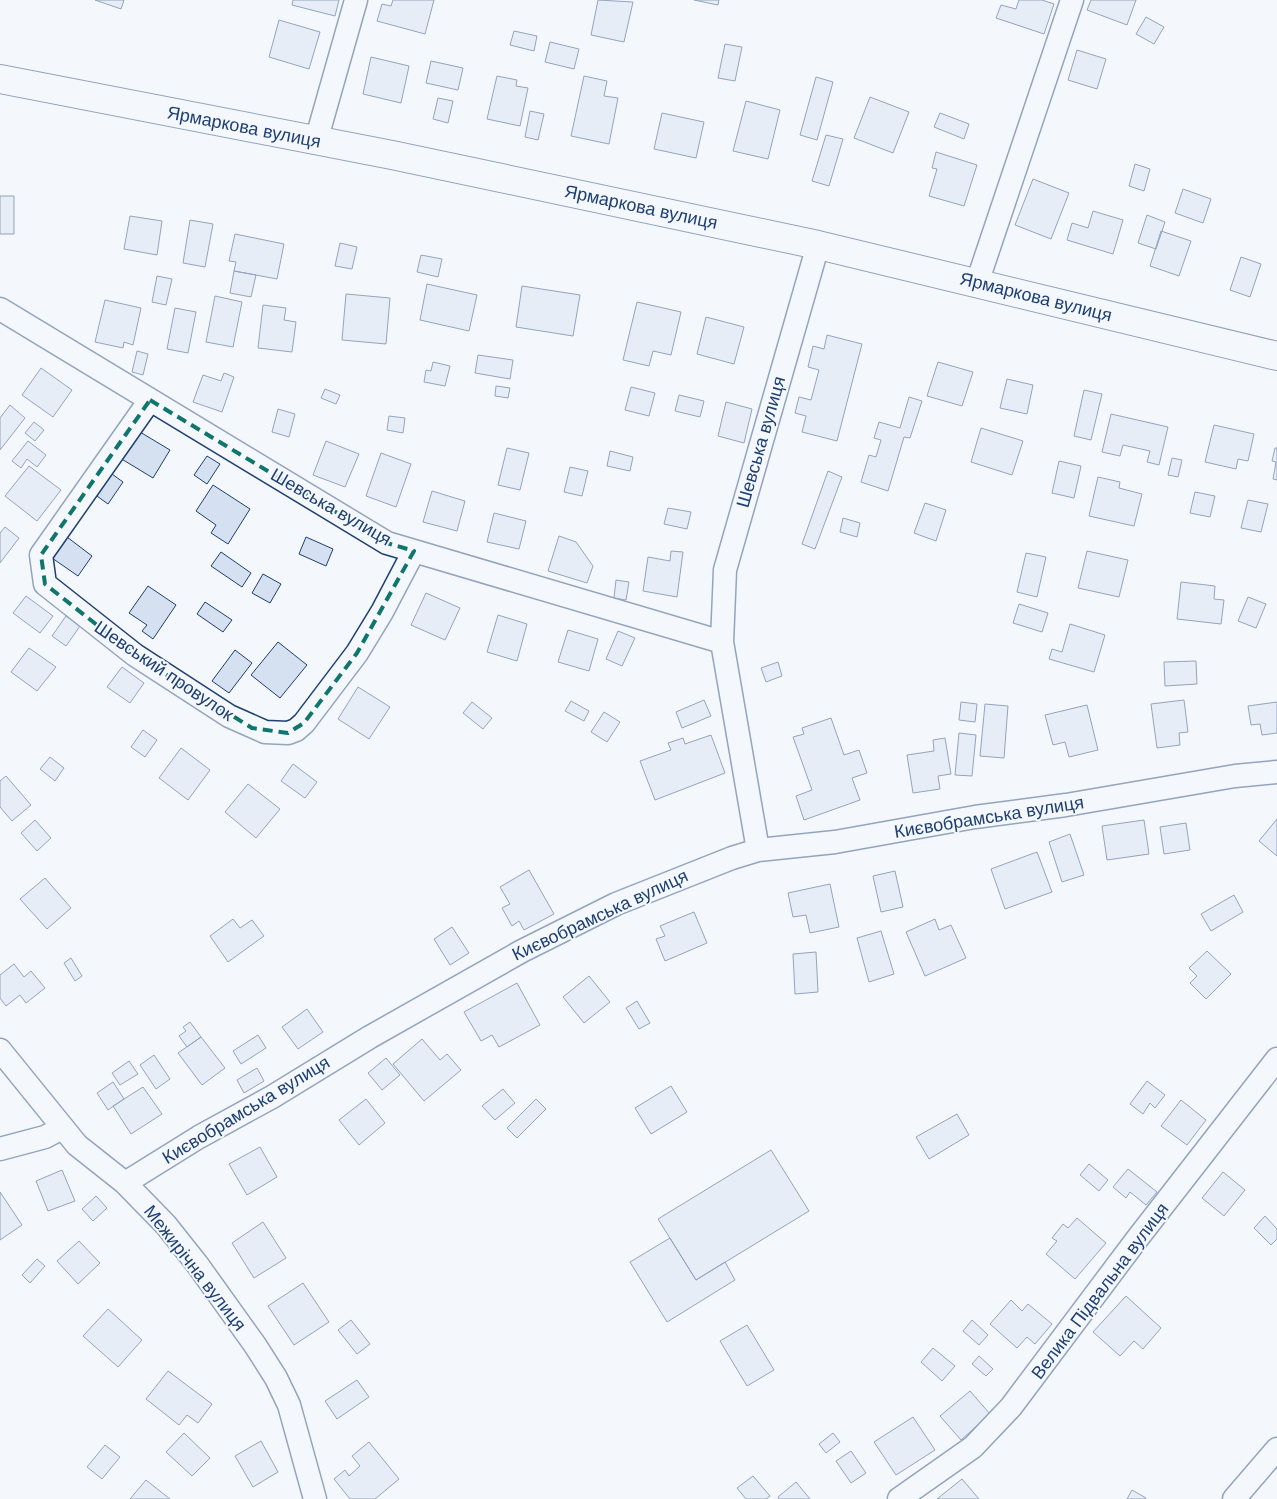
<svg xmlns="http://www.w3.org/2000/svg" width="1277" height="1499" font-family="'DM Sans',sans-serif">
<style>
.building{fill:#d5e0f0;stroke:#1d3f73}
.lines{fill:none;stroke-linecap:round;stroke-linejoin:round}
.street-casing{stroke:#1d3f73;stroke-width:25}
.secondary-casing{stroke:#1d3f73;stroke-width:30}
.street{stroke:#f4f7fb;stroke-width:22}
.secondary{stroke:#f4f7fb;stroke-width:28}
.marked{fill:none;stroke:#0f766e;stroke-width:4;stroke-dasharray:10 6;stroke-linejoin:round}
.labels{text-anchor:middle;stroke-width:4;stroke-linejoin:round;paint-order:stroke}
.street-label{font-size:18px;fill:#1d3f73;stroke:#f4f7fb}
</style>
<rect width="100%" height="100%" fill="#f4f7fb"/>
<path class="building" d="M95,0H124L121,9Z
M293,0H339L335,16L292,5Z
M393,0H434L425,34L377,21L382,4L391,6Z
M598,0L633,2L624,42L591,35Z
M694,0H719L718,5Z
M1019,0H1042L1054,4L1044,34L996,18L1001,5L1016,9Z
M1091,0H1136L1127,25L1087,10Z
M1146,17L1164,27L1154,44L1136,34Z
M279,20L320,32L309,69L269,57Z
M514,31L537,36L534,51L510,45Z
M550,42L579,49L574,69L545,62Z
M725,44L742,47L735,81L718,78Z
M1077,50L1106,59L1097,89L1068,80Z
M371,57L409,66L401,103L363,94Z
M431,61L463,68L458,90L426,83Z
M497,76L517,80L516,86L528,88L520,126L487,119Z
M584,76L607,81L604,96L618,98L609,144L571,136Z
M816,77L833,82L817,140L800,135Z
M870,97L909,112L893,153L854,138Z
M438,98L453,101L448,123L433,119Z
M746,101L780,110L768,159L733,151Z
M530,111L544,114L538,140L525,137Z
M662,113L704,122L696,158L654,149Z
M940,113L969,124L964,139L934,127Z
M826,135L843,139L829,186L812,181Z
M936,152L977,165L964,206L929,196L937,169L932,168Z
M1135,164L1150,169L1144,191L1129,186Z
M1033,179L1069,193L1051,239L1015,225Z
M1183,189L1211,199L1203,223L1175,213Z
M0,196H14V234H0Z
M1093,211L1123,220L1113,254L1067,240L1072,223L1088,228Z
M1147,215L1165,222L1156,249L1138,243Z
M130,216L162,221L157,255L124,249Z
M190,220L213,224L205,267L183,263Z
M1161,231L1191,241L1179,276L1150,266Z
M235,234L284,244L277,279L234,271L236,262L229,261Z
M340,243L357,247L352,269L335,266Z
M421,255L442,259L438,277L417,272Z
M1241,257L1261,264L1250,297L1230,290Z
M234,271L256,275L251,297L230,293Z
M157,276L172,279L166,305L152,302Z
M427,284L477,295L469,331L420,320Z
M522,286L580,295L573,336L516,327Z
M346,294L390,298L386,344L342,340Z
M215,296L242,302L233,347L206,342Z
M105,300L141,308L133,345L124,342L123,348L95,342Z
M637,302L681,312L671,355L653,351L649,366L623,360Z
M263,305L286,308L284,320L296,322L292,352L258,348Z
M175,308L196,312L188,353L167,349Z
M706,317L744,327L734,364L697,354Z
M827,335L862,344L837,441L802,432L806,416L795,413L799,397L811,400L819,370L808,367L813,346L824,349Z
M137,351L148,354L143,375L132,372Z
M478,355L513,360L510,379L475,373Z
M433,362L450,366L445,386L424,382L426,370L431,371Z
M938,362L973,372L962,406L927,396Z
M41,368L72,390L53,417L22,395Z
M224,373L234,377L222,412L193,402L203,375L221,381Z
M1007,379L1033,385L1027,414L1000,408Z
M496,386L510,388L508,398L495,396Z
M631,387L655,393L649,416L625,410Z
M325,389L340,395L336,404L321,398Z
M1084,390L1102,394L1091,440L1074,436Z
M679,395L704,401L700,417L675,411Z
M909,397L922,401L910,438L904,437L888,491L861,482L869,455L876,457L881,440L874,438L879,422L900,428Z
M726,402L752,409L744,443L718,436Z
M10,405L25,418L0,450V418Z
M278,409L295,414L289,437L272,432Z
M1111,414L1168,427L1159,465L1147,462L1150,451L1123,445L1120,456L1102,452Z
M389,416L405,418L403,433L387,430Z
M34,422L44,430L35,441L25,433Z
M1214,425L1254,434L1248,461L1238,459L1236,469L1205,462Z
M981,428L1023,441L1012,475L971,462Z
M140,432L170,450L153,478L120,458Z
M28,441L46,455L37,467L27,459L21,468L12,461Z
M326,441L359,454L345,487L313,475Z
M507,448L529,453L520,490L498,485Z
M1275,448H1277V480L1273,479L1276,462L1272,461Z
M610,451L633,457L630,471L607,466Z
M381,453L411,464L396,507L366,496Z
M207,456L220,464L207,484L194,475Z
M1172,458L1182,460L1178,477L1168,475Z
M1059,461L1081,466L1074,498L1052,493Z
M29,466L61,490L37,521L5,496Z
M570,467L588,471L582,496L564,492Z
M105,469L123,482L108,504L90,491Z
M828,471L842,477L815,549L802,544Z
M1098,477L1120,482L1119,488L1142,494L1134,526L1089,516Z
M213,485L250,509L228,544L211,533L216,525L196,511Z
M432,491L465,501L457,531L423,522Z
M1195,492L1215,496L1210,517L1190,513Z
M1248,500L1268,504L1261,532L1241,528Z
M925,503L946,510L936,541L914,533Z
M668,508L691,512L687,529L664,524Z
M494,513L526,521L519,549L487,542Z
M843,518L860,523L857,537L840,532Z
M5,527L19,538L0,563V533Z
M559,536L576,542L593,566L587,583L548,571Z
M67,537L92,556L78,576L52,558Z
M306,537L333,549L326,566L299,554Z
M671,551L683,552L677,597L643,591L648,557L670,561Z
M1087,551L1128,560L1119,597L1078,588Z
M221,552L251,573L242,587L211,566Z
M1026,553L1046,557L1037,597L1017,592Z
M263,574L281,584L270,603L252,593Z
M616,580L629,582L626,600L614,598Z
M1181,582L1215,586L1214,599L1224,600L1221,624L1177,619Z
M148,586L176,605L153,639L142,631L147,625L129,613Z
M426,593L460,608L445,640L411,625Z
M26,596L53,616L40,633L13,613Z
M1248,597L1266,604L1256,628L1238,621Z
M205,602L232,620L223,632L197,614Z
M1019,604L1048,613L1042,632L1013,623Z
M498,615L527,624L517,661L487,652Z
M66,616L80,626L66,646L52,636Z
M1070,624L1105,635L1094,672L1049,659L1052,649L1062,652Z
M568,630L598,639L589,671L558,662Z
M618,631L635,638L622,666L606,659Z
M278,642L307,665L280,698L251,675Z
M29,648L56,667L37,691L11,672Z
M235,650L252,663L229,693L212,681Z
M1196,661L1197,684L1165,686L1164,662Z
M778,662L782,676L766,682L761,668Z
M122,667L144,683L130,703L107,687Z
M358,687L390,707L369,739L338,719Z
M704,700L711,716L682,728L676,712Z
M1184,700L1188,732L1179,733L1180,745L1157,748L1151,704Z
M571,701L589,711L584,721L565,711Z
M472,702L492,718L483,729L463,713Z
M961,702L977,704L975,722L959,720Z
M1277,702V733L1262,735L1260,724L1251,725L1248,706Z
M985,704L1008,706L1004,758L980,756Z
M1087,705L1098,750L1069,757L1065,742L1053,745L1045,715Z
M604,712L620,722L607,742L591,732Z
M831,718L844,755L859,750L867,773L852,778L860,800L804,820L796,796L812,790L793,737L804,734L802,728Z
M143,730L157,740L145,757L131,747Z
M959,733L976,735L972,776L955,775Z
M711,735L725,773L655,800L640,761L671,750L668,743L683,738L685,744Z
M945,738L951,774L938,776L940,789L913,793L907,755L934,751L933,740Z
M181,748L210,770L188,800L159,778Z
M50,757L64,768L55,781L40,769Z
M293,764L317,782L305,798L281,781Z
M6,776L31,805L12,821L0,807V781Z
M248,784L280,809L256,838L225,812Z
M1277,819V856L1259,841Z
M35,820L51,838L37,851L21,833Z
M1144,820L1149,854L1107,860L1102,826Z
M1186,823L1190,850L1164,854L1160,827Z
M1070,834L1084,875L1062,882L1049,842Z
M1037,852L1052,892L1005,909L991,869Z
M529,870L554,914L524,930L519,921L512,926L502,908L510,904L500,887Z
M895,871L903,907L881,912L873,876Z
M45,878L71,908L47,929L20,899Z
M830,884L839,927L810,933L806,915L793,917L788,893Z
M1234,895L1243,912L1211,931L1201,914Z
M694,912L707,943L665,961L656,939L665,936L660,926Z
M233,919L240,928L252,920L264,936L228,962L210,936Z
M935,919L939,930L951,925L966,958L925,976L906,932Z
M452,927L469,953L450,965L434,939Z
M881,931L894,974L869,982L857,938Z
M1207,951L1231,974L1206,999L1190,983L1197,976L1189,968Z
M816,952L818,992L795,994L793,954Z
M71,958L82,976L75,981L64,963Z
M14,964L24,977L31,971L45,988L26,1003L20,995L6,1006L0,998V975Z
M589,976L610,1002L584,1023L563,997Z
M517,983L540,1025L499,1047L492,1035L481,1041L464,1012Z
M637,1001L650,1023L639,1029L626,1008Z
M307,1009L323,1032L298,1049L282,1027Z
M190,1022L201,1037L187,1047L179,1036L186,1031L183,1027Z
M258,1035L266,1048L241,1064L233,1051Z
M201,1037L225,1068L202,1085L178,1053Z
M422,1039L440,1060L447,1054L461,1070L424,1101L393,1064Z
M154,1055L170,1079L156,1089L140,1065Z
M386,1058L400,1075L382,1090L368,1073Z
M129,1061L138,1074L120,1085L112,1073Z
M257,1068L264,1081L244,1093L237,1080Z
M1147,1081L1165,1095L1155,1108L1150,1103L1143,1114L1130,1104Z
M113,1082L124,1099L108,1110L97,1093Z
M671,1086L687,1112L651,1134L635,1108Z
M143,1087L162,1114L131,1134L113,1106Z
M503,1089L515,1103L495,1120L482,1106Z
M366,1099L385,1123L359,1145L339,1120Z
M536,1099L546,1109L517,1138L507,1128Z
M1181,1100L1206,1120L1187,1145L1161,1126Z
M957,1114L969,1135L929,1159L916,1137Z
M260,1147L277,1177L247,1195L229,1164Z
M771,1150L809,1211L696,1280L658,1219Z
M1089,1164L1108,1180L1099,1191L1080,1175Z
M1128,1169L1157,1192L1146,1205L1130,1192L1126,1198L1113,1187Z
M62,1170L75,1201L48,1211L36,1181Z
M1223,1172L1245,1190L1224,1216L1202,1198Z
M0,1192L22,1225L0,1240Z
M96,1196L107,1208L93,1221L82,1209Z
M1265,1216L1277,1229V1239L1271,1245L1254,1228Z
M1077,1218L1106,1243L1075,1279L1046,1254L1057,1241L1052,1238L1063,1224L1068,1228Z
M263,1222L286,1258L254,1278L232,1243Z
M670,1238L696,1280L725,1262L735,1280L667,1322L630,1262Z
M79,1241L100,1263L78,1284L57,1261Z
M37,1259L45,1266L30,1283L22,1275Z
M303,1283L329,1322L294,1345L268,1306Z
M1126,1296L1161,1328L1143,1349L1134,1341L1120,1356L1093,1332Z
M1011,1300L1022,1311L1028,1304L1052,1324L1035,1344L1027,1337L1017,1348L990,1324Z
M108,1309L142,1340L118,1367L83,1336Z
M351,1320L370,1344L357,1354L338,1330Z
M972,1320L988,1335L979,1345L963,1331Z
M747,1325L774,1370L747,1386L720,1341Z
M933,1348L955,1366L942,1381L921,1362Z
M979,1356L993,1369L986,1376L972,1364Z
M168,1371L212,1404L198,1423L187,1415L179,1425L146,1399Z
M357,1380L369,1397L337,1419L325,1401Z
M970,1391L990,1414L961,1440L940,1416Z
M913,1417L935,1450L896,1475L874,1442Z
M184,1433L210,1458L192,1476L166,1452Z
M833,1433L840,1442L826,1453L819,1444Z
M261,1441L278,1472L253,1487L235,1456Z
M369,1442L399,1479L375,1499H350L334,1479L345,1470L349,1476L360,1466L352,1456Z
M105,1445L120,1457L102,1479L87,1467Z
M851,1451L866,1473L851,1483L836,1461Z
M753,1476L770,1496L766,1499H746L737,1488Z
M962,1479L979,1499H937Z
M146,1480L170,1499H130Z
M796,1482L810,1499H779L778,1497Z
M1132,1490L1146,1498L1145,1499H1127Z"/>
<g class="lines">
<g class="street-casing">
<path id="street" d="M316,141L356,0
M977,283L1072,0
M0,309L387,543L722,642
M150,400L41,555L45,584L135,655L229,716L265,732L288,733L296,730L304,723L357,653L382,612L414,551
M758,850L722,642L725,570L818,245
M0,1050L77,1145L125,1183L166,1225L197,1264L255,1345L276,1378L289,1405L315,1499
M0,1149L45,1137L62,1128
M125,1183L199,1137L272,1097L370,1037L522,951L616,904L732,858L758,850L835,842L975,817L1066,805L1235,776L1277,772
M899,1499L973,1447L1011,1407L1137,1239L1277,1059
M1234,1499L1277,1449"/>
</g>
<g class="secondary-casing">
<path id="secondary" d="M0,79L392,155L818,245L1277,356"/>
</g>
<use href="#street" class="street"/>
<use href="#secondary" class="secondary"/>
</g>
<path d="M0 0H1277V1499H0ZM150,400L387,543L414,551L357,653L304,723L288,733L252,728L135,655L45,584L41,555Z" fill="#f4f7fb" fill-opacity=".55" fill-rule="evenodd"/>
<path class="marked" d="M150,400L387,543L414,551L357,653L304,723L288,733L252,728L135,655L45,584L41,555Z"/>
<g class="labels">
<g class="street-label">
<text transform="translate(244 127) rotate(11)" y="6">Ярмаркова вулиця</text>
<text transform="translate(641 207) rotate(12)" y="6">Ярмаркова вулиця</text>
<text transform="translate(1036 297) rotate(14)" y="6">Ярмаркова вулиця</text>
<text transform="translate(761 442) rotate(-74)" y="6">Шевська вулиця</text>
<text transform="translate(331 507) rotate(30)" y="6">Шевська вулиця</text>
<text transform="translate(164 671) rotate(34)" y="6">Шевський провулок</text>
<text transform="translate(989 817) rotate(-9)" y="6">Києвобрамська вулиця</text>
<text transform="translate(600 915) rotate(-25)" y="6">Києвобрамська вулиця</text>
<text transform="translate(246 1110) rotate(-31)" y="6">Києвобрамська вулиця</text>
<text transform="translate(195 1268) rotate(52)" y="6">Межирічна вулиця</text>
<text transform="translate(1100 1291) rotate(-53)" y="6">Велика Підвальна вулиця</text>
</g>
</g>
</svg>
